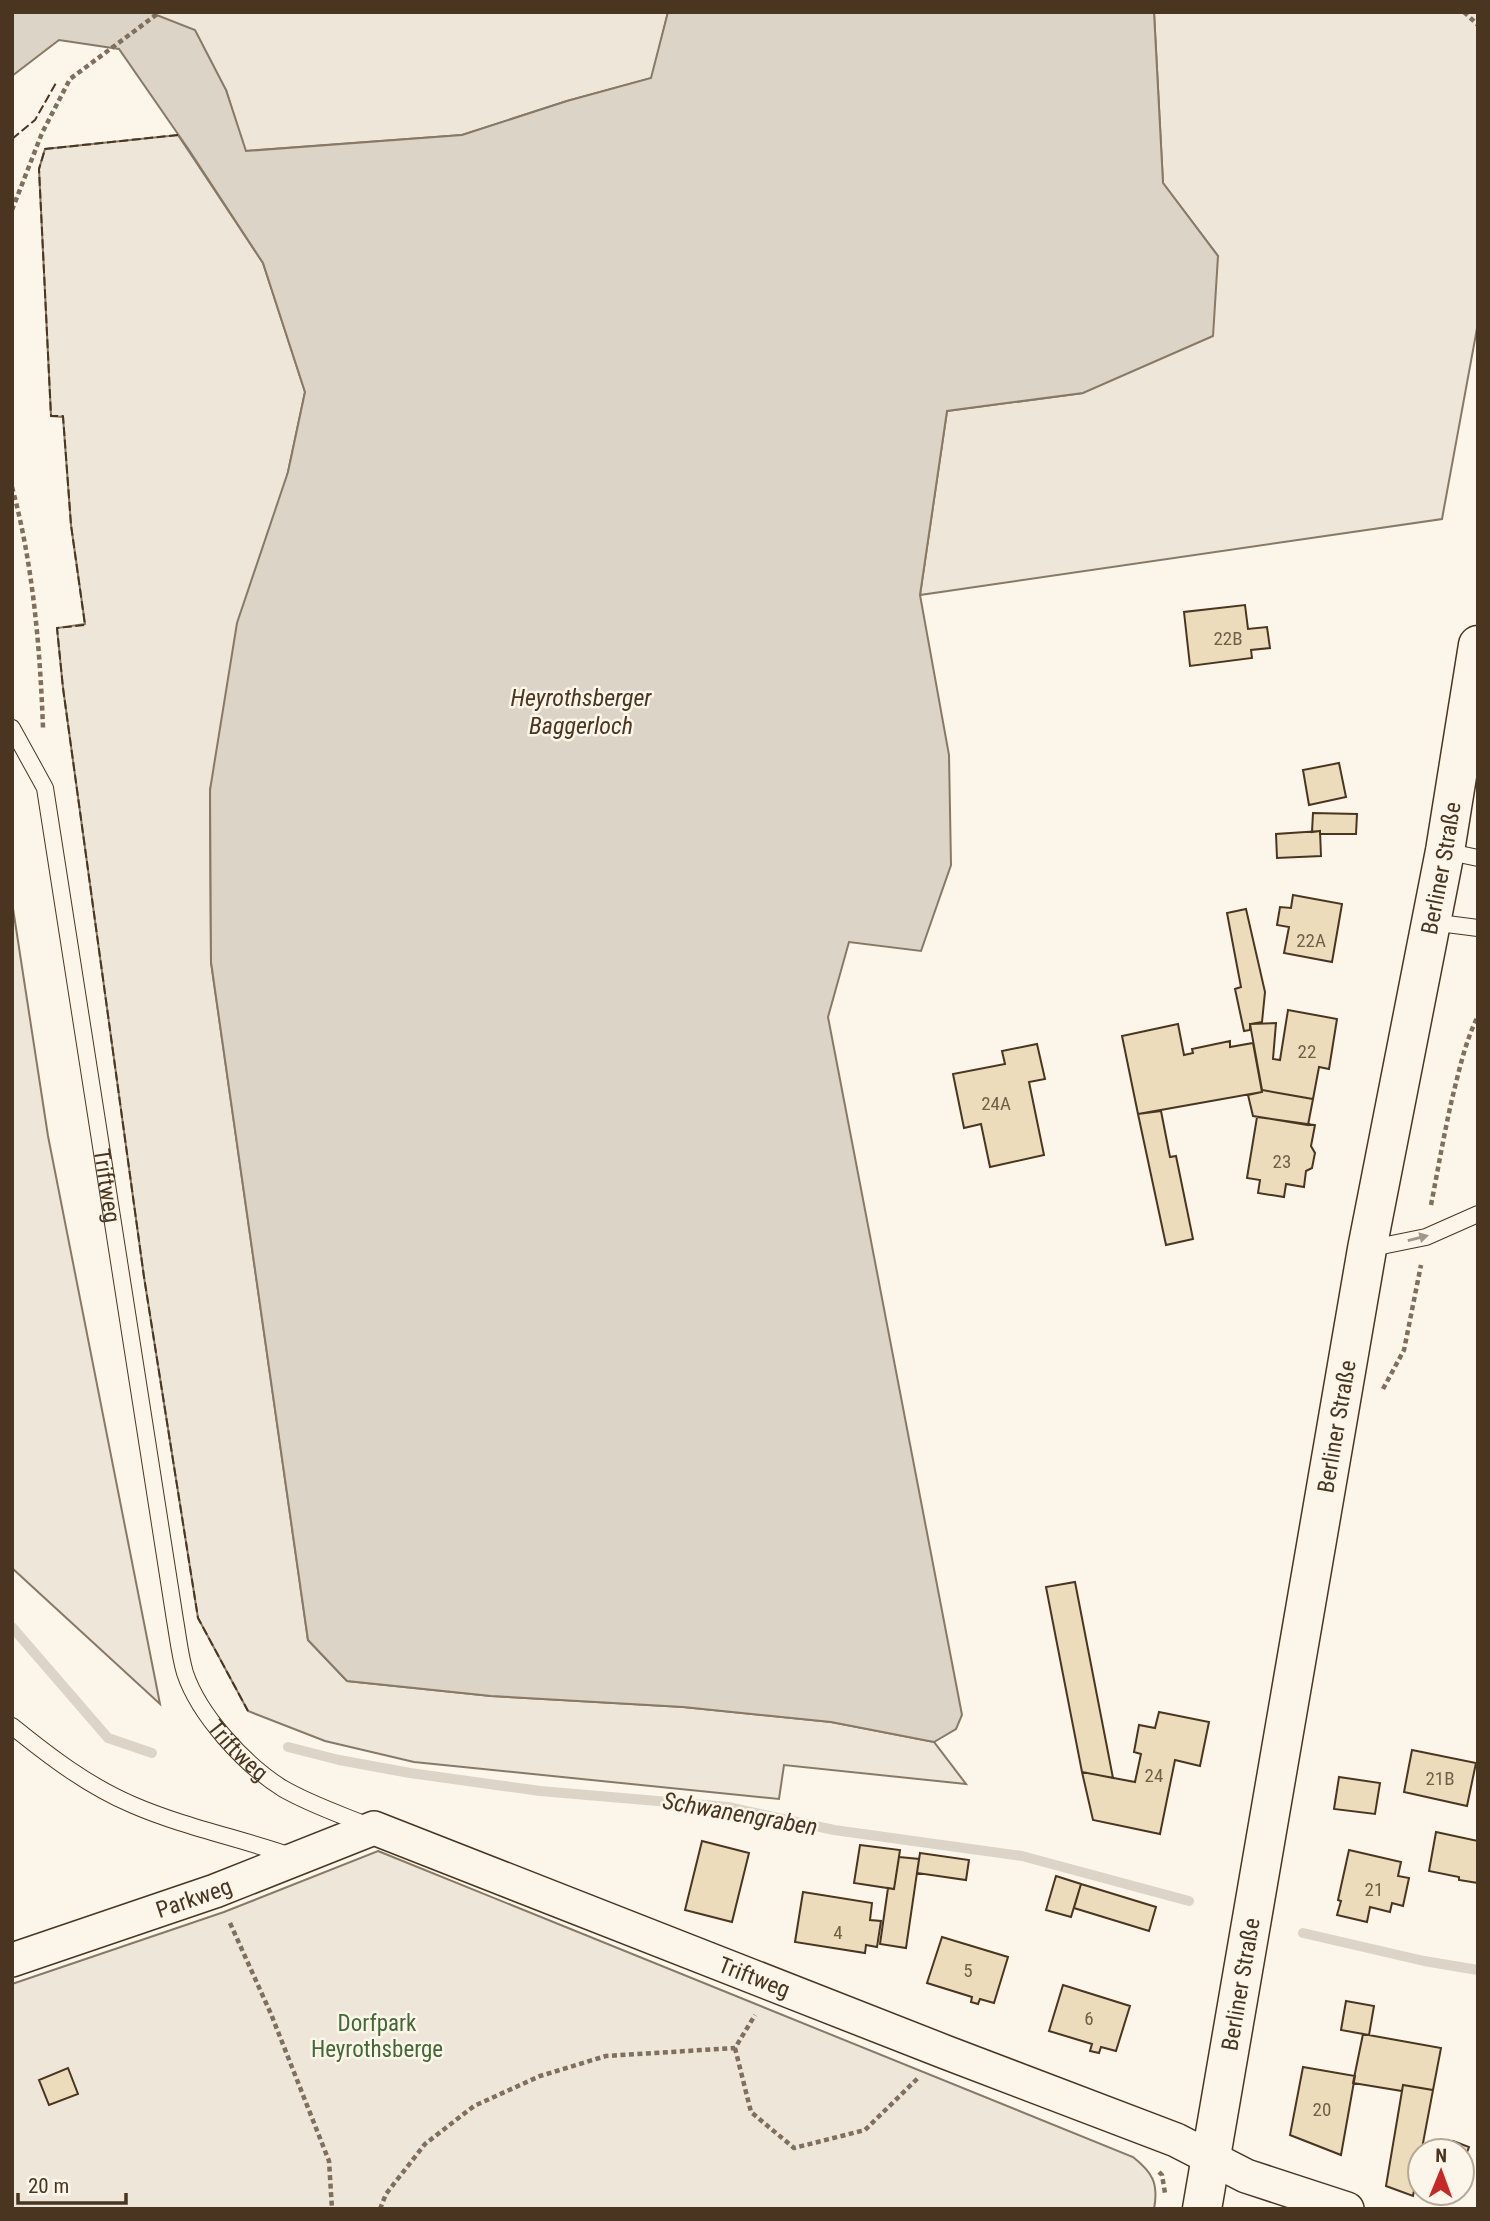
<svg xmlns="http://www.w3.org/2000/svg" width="1490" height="2221" font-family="'Roboto Condensed',sans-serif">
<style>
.green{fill:#ede6d9;stroke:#887966;stroke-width:2}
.water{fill:#dcd4c6;stroke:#887966;stroke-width:2}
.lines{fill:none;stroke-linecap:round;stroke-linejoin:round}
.stream{stroke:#dcd4c6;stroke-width:10}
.building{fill:#ecdcbc;stroke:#4a3520;stroke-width:2}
.lane-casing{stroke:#4a3520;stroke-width:18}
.street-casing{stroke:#4a3520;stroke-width:36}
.primary-casing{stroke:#4a3520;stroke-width:41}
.path{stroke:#7f6f5c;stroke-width:4.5;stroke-dasharray:5 3.5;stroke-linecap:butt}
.lane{stroke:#fbf6e9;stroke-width:16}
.street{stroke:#fbf6e9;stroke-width:33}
.primary{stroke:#fbf6e9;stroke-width:38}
.fence{stroke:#4a3520;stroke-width:2;stroke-dasharray:9 3.5;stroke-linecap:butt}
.oneway{fill:#a29684}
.labels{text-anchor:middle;stroke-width:5;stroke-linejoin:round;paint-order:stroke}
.number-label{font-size:19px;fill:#725f47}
.street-label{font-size:23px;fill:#4a3520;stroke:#fbf6e9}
.park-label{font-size:23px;fill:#436837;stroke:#fbf6e9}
.water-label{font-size:24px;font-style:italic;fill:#4a3520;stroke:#fbf6e9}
</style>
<rect width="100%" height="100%" fill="#fbf6e9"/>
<path class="green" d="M149,12H668L652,78L567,101L462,135L245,151L226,90Z
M1154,12H1478V323L1442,519L920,595L947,411L1083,393L1218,256L1163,183Z
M178,135L263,263L305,392L288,472L210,790L211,962L308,1640L347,1681L491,1696L683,1707L831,1722L934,1742L966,1784L784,1765L779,1799L414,1762L325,1741L248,1711L198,1618L144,1277L63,688L57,628L85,624L71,525L63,417L51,416L39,169L45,149Z
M12,902L48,1136L160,1704L12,1568Z
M378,1851L1133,2157C1152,2172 1159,2183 1154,2209H12V1984L224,1912Z"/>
<path class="water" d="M12,12H149L195,30L226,90L246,151L462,135L567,101L651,78L668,12H1154L1163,183L1218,256L1213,336L1083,393L947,411L920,595L949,755L951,865L921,951L849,942L828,1017L962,1715L956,1729L934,1742L831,1722L683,1707L491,1696L347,1681L308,1640L211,962L210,790L237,623L288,472L305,392L263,263L189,150L119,49L59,40L12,76Z"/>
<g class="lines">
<path class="stream" d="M12,1627L108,1738L152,1753
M288,1747L339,1760L410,1773L540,1791L728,1807L834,1830L1022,1856L1189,1901
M1303,1933L1424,1961L1478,1970"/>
</g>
<path class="building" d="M1245,605L1248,629L1267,627L1270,648L1251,650L1252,658L1190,666L1184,612Z
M1339,763L1346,797L1309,805L1303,770Z
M1313,813L1357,814L1356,834H1320V831L1312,832Z
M1320,831L1321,856L1277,858L1276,834Z
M1293,895L1342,904L1332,962L1284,953L1289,927L1277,925L1280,907L1291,908Z
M1246,909L1265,992L1262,1022L1250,1024V1030L1244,1031L1235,989L1241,987L1227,913Z
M1288,1010L1337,1019L1329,1069L1319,1067L1313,1099L1262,1090L1250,1024L1276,1023L1273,1059L1280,1060Z
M1178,1024L1184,1055L1193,1053L1192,1049L1230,1041V1047L1253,1043L1262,1092L1138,1114L1122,1036Z
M1037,1044L1045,1079L1029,1082L1044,1155L990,1167L981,1124L964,1128L953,1074L1005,1064L1002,1051Z
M1262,1090L1313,1099L1308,1125L1253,1116L1248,1095L1262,1092Z
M1161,1111L1170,1157L1176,1156L1193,1239L1166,1245L1138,1114Z
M1257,1117L1315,1125L1311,1146L1315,1153L1312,1168L1306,1171L1304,1187L1286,1184L1284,1197L1258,1193L1260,1180L1247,1178Z
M1075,1582L1113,1778L1082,1772L1046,1587Z
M1159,1712L1209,1722L1200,1766L1175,1760L1160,1834L1093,1820L1082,1772L1135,1782L1141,1754L1134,1752L1139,1725L1155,1728Z
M1412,1750L1476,1763L1467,1806L1404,1792Z
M1339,1777L1380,1783L1375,1814L1334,1809Z
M1436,1832L1478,1841V1883L1459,1880V1877L1429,1871Z
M702,1841L749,1853L732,1922L685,1910Z
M860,1845L900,1850L894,1889L854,1883Z
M1349,1850L1401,1862L1398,1876L1409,1878L1403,1906L1392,1903L1390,1912L1370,1907L1367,1922L1337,1915L1341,1901L1338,1900Z
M920,1853L969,1860L966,1880L917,1873Z
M899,1857L919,1859L906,1948L880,1944L888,1888L894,1889Z
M1056,1876L1081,1884L1071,1917L1046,1910Z
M1081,1884L1156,1907L1149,1931L1074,1908Z
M803,1892L872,1903L870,1920L881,1921L877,1947L866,1945L865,1953L795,1942Z
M942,1937L1008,1957L994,2003L980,1999L978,2004L971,2002L972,1997L927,1983Z
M1063,1985L1130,2006L1116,2051L1101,2047L1099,2053L1090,2051L1092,2044L1049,2031Z
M1346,2001L1374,2006L1369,2035L1341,2030Z
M1363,2034L1441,2048L1433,2090L1403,2085L1402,2091L1353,2083Z
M1303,2067L1355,2076L1341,2155L1290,2135Z
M68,2068L78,2094L49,2105L39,2080Z
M1403,2085L1433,2090L1413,2196L1386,2186Z
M1453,2141L1469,2147L1462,2165V2151H1449Z"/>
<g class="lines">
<g class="lane-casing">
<g id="lane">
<path id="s1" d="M12,728L45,788L175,1620C178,1637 180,1656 185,1673C199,1715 244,1764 282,1788C309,1804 342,1815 371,1827"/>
<path d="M1445,851L1478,858"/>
<path d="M1431,922L1478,928"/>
<path d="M1367,1249L1426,1237L1478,1214"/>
<path d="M12,1726C49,1756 88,1786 133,1805C184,1827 239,1838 291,1856"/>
</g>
</g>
<g class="street-casing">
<g id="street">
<path id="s2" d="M12,1960L215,1891L374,1828L945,2052L1176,2140L1246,2176L1347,2209"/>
</g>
</g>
<g class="primary-casing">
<g id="primary">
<path id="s3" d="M1202,2209L1367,1249L1445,851L1478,645"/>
</g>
</g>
<path class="path" d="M1464,12L1478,25
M12,210L42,133L70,79L160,12
M12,487C33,564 40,647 43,728
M1431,1205C1438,1169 1444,1134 1452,1099C1459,1071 1465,1042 1478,1016
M1383,1389L1404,1350L1421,1265
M230,1923L271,2014L329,2161L332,2209
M735,2048L751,2112L794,2148L865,2130L918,2078
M1159,2172L1162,2175L1165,2193
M380,2209L386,2194L425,2144L474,2106L540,2076L606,2056L735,2048L755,2015"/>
<use href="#lane" class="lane"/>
<use href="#street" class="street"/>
<use href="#primary" class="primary"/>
<path class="fence" d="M178,135L45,149L39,169L51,416H63L71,525L85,625L57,628L63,688L144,1277L198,1618L248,1711
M12,139L35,120L56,83"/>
</g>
<defs><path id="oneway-solid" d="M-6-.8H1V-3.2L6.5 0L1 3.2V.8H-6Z" transform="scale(1.75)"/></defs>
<use class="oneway" href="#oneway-solid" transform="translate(1418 1238) rotate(-14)"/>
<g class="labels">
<g class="number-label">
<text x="1228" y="645">22B</text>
<text x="1311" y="947">22A</text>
<text x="1307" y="1058">22</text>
<text x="996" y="1110">24A</text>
<text x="1282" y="1168">23</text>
<text x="1154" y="1782">24</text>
<text x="1440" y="1785">21B</text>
<text x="1374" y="1896">21</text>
<text x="838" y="1939">4</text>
<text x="968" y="1977">5</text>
<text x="1089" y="2025">6</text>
<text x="1322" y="2116">20</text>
</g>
<g class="street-label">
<text dy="8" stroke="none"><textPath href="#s3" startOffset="1362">Berliner Straße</textPath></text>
<text dy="8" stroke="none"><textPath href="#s1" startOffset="471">Triftweg</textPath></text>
<text dy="8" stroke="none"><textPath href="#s3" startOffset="794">Berliner Straße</textPath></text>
<text dy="8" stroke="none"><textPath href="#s1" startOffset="1059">Triftweg</textPath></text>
<text dy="8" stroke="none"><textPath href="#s2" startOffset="192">Parkweg</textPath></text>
<text dy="8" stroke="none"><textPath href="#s2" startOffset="794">Triftweg</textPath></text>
<text dy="8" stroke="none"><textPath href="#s3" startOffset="228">Berliner Straße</textPath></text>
</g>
<g class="park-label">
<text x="377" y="2031">Dorfpark<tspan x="377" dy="26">Heyrothsberge</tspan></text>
</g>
<g class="water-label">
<text x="581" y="706">Heyrothsberger<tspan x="581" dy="28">Baggerloch</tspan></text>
<text transform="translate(740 1814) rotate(10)" y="8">Schwanengraben</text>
</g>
</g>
<rect width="1490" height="2221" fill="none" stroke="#4a3520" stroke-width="28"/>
<g transform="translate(1441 2172) rotate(1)"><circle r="33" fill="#fbf6e9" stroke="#b4a999" stroke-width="2"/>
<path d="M0-5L12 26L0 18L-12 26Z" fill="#c62828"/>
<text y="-10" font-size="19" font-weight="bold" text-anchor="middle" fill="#4a3520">N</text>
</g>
<path d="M18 2193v10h108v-10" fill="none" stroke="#4a3520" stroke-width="3.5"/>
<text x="28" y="2193" font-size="21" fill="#4a3520" stroke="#fbf6e9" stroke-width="5" paint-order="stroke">20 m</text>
</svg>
